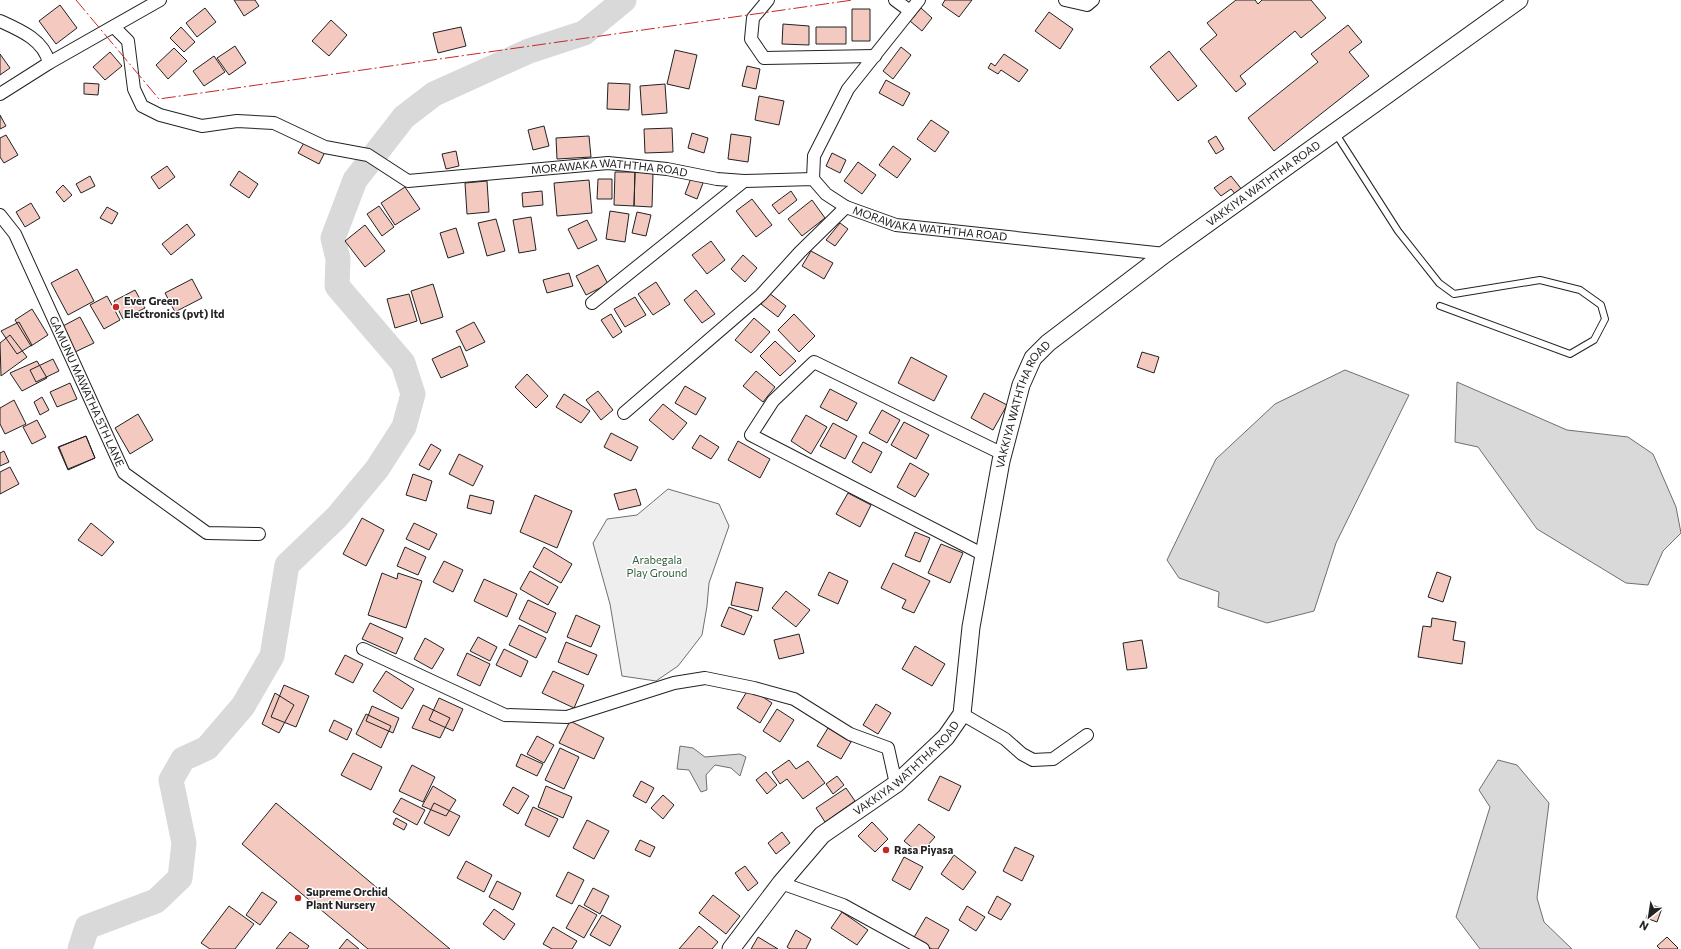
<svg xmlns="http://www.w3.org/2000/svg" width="1681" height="949" font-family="Commissioner,sans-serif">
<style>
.green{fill:#eee;stroke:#6f6f6f}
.water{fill:#d9d9d9;stroke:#6f6f6f}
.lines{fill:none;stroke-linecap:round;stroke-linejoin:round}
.river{stroke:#d9d9d9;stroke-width:25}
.building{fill:#f3c9c0;stroke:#222}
.lane-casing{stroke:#222;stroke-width:8}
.street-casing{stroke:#222;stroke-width:14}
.secondary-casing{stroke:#222;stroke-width:19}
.lane{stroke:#fff;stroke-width:6}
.street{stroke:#fff;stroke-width:12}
.secondary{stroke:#fff;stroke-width:17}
.power{stroke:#c62828;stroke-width:1;stroke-dasharray:14 3 2 3;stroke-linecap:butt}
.poi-dot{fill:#c62828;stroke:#fff;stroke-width:1.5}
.labels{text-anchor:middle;stroke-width:3;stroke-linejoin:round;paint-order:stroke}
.street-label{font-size:11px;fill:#222;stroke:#fff}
.poi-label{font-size:11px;font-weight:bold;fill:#222;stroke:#fff;text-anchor:start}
.park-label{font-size:11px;fill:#2f5e38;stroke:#fff}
</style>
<rect width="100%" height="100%" fill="#fff"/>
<path class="green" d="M668,489L719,504L729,526L709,583L707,606L702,635L678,666L656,681L622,676L610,604L593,543L607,519L637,515Z"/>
<path class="water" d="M1345,370L1409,395L1336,543L1314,611L1267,623L1218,607L1219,592L1179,578L1167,560L1216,459L1275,404Z
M1457,382L1567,430L1628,437L1653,454L1676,507L1681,533L1663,551L1648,585L1626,583L1537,529L1478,447L1455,442Z
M680,746L693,748L705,757L740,754L746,757L740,776L731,768L715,765L706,775L707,790L701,792L689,770L677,769Z
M1498,760L1517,765L1549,803L1537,898L1544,922L1572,949H1480L1456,917L1490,807L1479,790Z"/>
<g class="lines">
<path class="river" d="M80,949L87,927L156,901L180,878L184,843L171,780L183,759L207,748L243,706L272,656L287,565L337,517L377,469L404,427L413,394L403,363L337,286L338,259L333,238L355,180L404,117L434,94L529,51L584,33L624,0"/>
</g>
<path class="building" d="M234,0H255L259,6L244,16Z
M945,0H972L959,17L942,5Z
M1236,0H1255L1258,4L1262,0H1311L1326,18L1301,38L1295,31L1240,76L1246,84L1236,92L1200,49L1217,35L1207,23Z
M60,5L77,28L56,44L39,21Z
M205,8L216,22L197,37L186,23Z
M921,8L932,18L922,31L910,21Z
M852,9H870V41H852Z
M1049,12L1073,29L1060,49L1035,31Z
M331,20L347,35L329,56L312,41Z
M783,24L809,26V45L782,44Z
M1348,25L1362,42L1349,52L1369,76L1274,151L1248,118L1318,62L1311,54Z
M181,27L195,42L184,52L170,38Z
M461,27L466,46L438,53L433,33Z
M816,27H846V44H816Z
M235,46L246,63L229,75L217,58Z
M901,47L911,55L893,79L883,71Z
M174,48L187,61L168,79L156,65Z
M675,50L697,55L689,89L667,84Z
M1169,51L1197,86L1178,101L1150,67Z
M110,52L122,66L105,80L93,67Z
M0,54L10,68L0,75Z
M1004,54L1028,70L1019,82L1001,70L998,74L988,68L991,63L995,66Z
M214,56L225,72L204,86L193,71Z
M747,66L760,69L756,89L742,86Z
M886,80L910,93L903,106L879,93Z
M84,83L99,84L98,95L84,94Z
M608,83L630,84L629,110L607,109Z
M665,84L667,113L642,115L640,86Z
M759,96L784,101L779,125L755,120Z
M0,115L6,126L0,129Z
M931,120L949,132L935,152L917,139Z
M544,126L549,146L533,150L528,130Z
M672,128L673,152L645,153L644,129Z
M692,133L708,138L704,153L688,148Z
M731,134L751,137L748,162L728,159Z
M6,135L18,155L4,163L0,157V138Z
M589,136L591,157L557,159L556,138Z
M1216,136L1224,149L1216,154L1208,141Z
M305,141L325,152L319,164L298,153Z
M893,146L911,159L897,178L879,165Z
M456,151L459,166L446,169L442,154Z
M832,153L846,160L840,173L826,166Z
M858,162L876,175L862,194L844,181Z
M167,166L175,177L159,189L151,177Z
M239,171L258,184L249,198L230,185Z
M615,172H635L634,206L614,205Z
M635,172L653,173L652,207L634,206Z
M90,176L95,186L81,193L76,184Z
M1231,176L1243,191L1237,196L1231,189L1221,196L1214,188Z
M691,178L703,183L697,199L685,194Z
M598,179H612V199H597Z
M589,180L592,213L557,216L554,183Z
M487,181L489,212L467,214L465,183Z
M63,185L72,195L64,202L56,192Z
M405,187L420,209L395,225L381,203Z
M542,191L543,205L523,207L522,193Z
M791,191L797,200L779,214L772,205Z
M752,199L772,225L756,237L736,211Z
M812,200L825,218L802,236L788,219Z
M31,203L40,218L25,227L16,212Z
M379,206L394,227L382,236L367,214Z
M107,207L118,213L112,224L100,218Z
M610,211L629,214L625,242L606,239Z
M637,212L651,215L646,236L632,233Z
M531,217L536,250L519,253L513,220Z
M496,219L505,251L487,256L478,223Z
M587,220L597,240L578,249L568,229Z
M840,223L848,229L835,246L826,240Z
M187,224L195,235L171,255L162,244Z
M365,225L385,251L365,267L345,241Z
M456,228L464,253L448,258L440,233Z
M711,241L725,260L707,274L692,255Z
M811,251L833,263L824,279L802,266Z
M743,255L757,268L745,282L731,269Z
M598,265L608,284L586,295L576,276Z
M77,269L94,301L68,315L51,283Z
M569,273L573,286L547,293L543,280Z
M192,279L202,298L175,312L165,293Z
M656,282L670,304L653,315L638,294Z
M433,284L443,317L421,324L411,291Z
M135,290L145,308L123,319L114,301Z
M696,290L715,314L702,323L684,300Z
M769,293L786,306L778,317L761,304Z
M409,294L417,321L395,328L387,299Z
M107,296L120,320L104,329L90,305Z
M635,297L646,315L625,327L614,309Z
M32,309L48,335L31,346L15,320Z
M611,314L622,332L613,338L601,320Z
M794,314L815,336L799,352L778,330Z
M80,317L94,343L75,352L61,327Z
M754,318L770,332L751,353L735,340Z
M19,322L32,345L17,354L1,331Z
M474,322L485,342L466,351L456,331Z
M10,335L27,357L1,376L0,343Z
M775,341L796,361L780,376L760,356Z
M460,346L468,366L441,378L432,359Z
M1142,352L1159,357L1154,373L1137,367Z
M911,357L947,376L934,401L898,383Z
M53,359L59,371L36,382L30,370Z
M37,361L47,378L22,391L10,373Z
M756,371L775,387L763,402L743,386Z
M527,374L548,396L536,408L515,387Z
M70,383L77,399L57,407L50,392Z
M685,386L706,398L696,415L675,403Z
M830,389L857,403L847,421L820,407Z
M598,391L613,410L601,420L586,400Z
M984,393L1007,405L993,430L971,418Z
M564,394L590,411L581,423L556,407Z
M42,397L49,410L40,415L34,402Z
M14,400L26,424L5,434L0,424V408Z
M663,404L687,423L673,440L649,420Z
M882,410L900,420L887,443L869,433Z
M138,414L153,440L130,454L115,428Z
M806,415L827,427L811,454L791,441Z
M37,420L46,437L32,444L23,427Z
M904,422L929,435L916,459L891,445Z
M833,423L857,436L845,459L820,446Z
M611,433L638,447L631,461L604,447Z
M700,435L719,447L711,459L692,448Z
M86,436L95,458L68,470L58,447Z
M86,436L95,458L68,469L59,447Z
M738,441L770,459L760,478L728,460Z
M863,442L882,452L871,473L852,462Z
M431,444L441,450L429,470L419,465Z
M4,451L9,462L0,466V453Z
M459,454L483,466L473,486L449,474Z
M910,463L929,474L915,497L897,487Z
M10,467L19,484L0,494V472Z
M413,474L432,481L426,501L406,495Z
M636,489L641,505L619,510L614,494Z
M848,493L871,505L860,527L836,514Z
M470,495L494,501L491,514L467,508Z
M535,495L572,511L557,548L520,532Z
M362,518L384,530L366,566L343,554Z
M91,523L114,542L102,556L78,540Z
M414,523L437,534L429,550L406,539Z
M915,532L930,538L920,562L905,556Z
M941,544L963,553L950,583L928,573Z
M405,547L426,557L418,575L397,566Z
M544,547L572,564L561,583L533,567Z
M444,561L463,570L453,592L433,582Z
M893,563L930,581L914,613L902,608L906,600L881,588Z
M530,571L558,587L548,605L520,589Z
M829,572L848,581L838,604L818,595Z
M1437,572L1451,577L1443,602L1428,597Z
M382,573L397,579L398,573L422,581L406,628L368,615Z
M484,579L517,594L507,617L474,601Z
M736,582L763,588L758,611L731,605Z
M786,591L810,610L796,627L772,608Z
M528,600L556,613L547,633L519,619Z
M729,607L752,616L744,635L721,626Z
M576,615L600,626L591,647L567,637Z
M1432,618L1456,622L1453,640L1465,642L1462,664L1418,657L1423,626L1431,627Z
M370,623L403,638L396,654L362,639Z
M519,625L546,638L536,658L509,645Z
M799,634L804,653L779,659L774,640Z
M478,637L497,647L490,661L470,651Z
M425,638L444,649L432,669L414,659Z
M1142,640L1147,668L1127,670L1123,643Z
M566,642L597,655L588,675L558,662Z
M915,646L945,664L932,686L902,669Z
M504,649L528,661L521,677L496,665Z
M467,653L490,664L480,686L457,675Z
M345,655L363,664L353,683L335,674Z
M386,671L414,689L402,709L373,691Z
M553,671L584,685L574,708L542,693Z
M284,685L309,696L296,727L271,717Z
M749,688L772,703L760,723L737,708Z
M275,693L294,705L279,733L262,724Z
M439,698L463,709L453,731L429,720Z
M876,704L891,713L878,734L863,725Z
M423,705L450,718L440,738L412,728Z
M372,706L399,718L393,733L366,721Z
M777,709L794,720L780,742L763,731Z
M366,714L391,726L381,748L356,734Z
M334,720L352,729L347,740L329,731Z
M570,721L604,738L594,759L559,743Z
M828,728L851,742L841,759L817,746Z
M537,736L554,745L544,763L527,754Z
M560,748L579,757L564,789L545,780Z
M353,753L382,767L371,790L341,775Z
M521,754L543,764L537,776L516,766Z
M789,760L796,769L808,761L825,783L803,799L787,779L780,784L772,772Z
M412,765L435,777L423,802L399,791Z
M766,772L777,785L767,794L756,780Z
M837,776L844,785L833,794L826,784Z
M940,776L961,786L949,811L928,800Z
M641,781L654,788L646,803L633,796Z
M433,786L456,800L446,816L422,806Z
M546,786L572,797L563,818L538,807Z
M513,787L529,796L518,814L503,805Z
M846,788L855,801L825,822L816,808Z
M663,795L674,805L663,819L651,808Z
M401,798L425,810L417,825L393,812Z
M276,803L450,949H368L242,844Z
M434,803L460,816L449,836L424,823Z
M533,807L558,819L549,837L525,825Z
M396,818L407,824L404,830L393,824Z
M587,820L609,831L594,859L573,848Z
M872,822L888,839L875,852L858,836Z
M919,824L935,837L920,854L904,841Z
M782,832L790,843L776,854L768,843Z
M640,840L655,847L650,857L635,850Z
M1015,847L1034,856L1022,881L1003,871Z
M954,855L976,872L963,890L941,874Z
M904,857L923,867L910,890L892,880Z
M466,861L492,875L484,892L457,878Z
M745,866L758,883L748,891L735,873Z
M568,872L584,880L572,904L556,896Z
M497,881L521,893L513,910L489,897Z
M593,888L609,896L600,914L584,905Z
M262,892L277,902L260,925L246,915Z
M713,895L740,916L726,934L699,913Z
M997,896L1011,904L1001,920L988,913Z
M579,905L597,915L584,938L566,928Z
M1651,905L1662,908L1657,922L1646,918Z
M229,906L254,924L235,949H210L201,943Z
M967,906L985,917L976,931L959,920Z
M494,909L515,924L504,940L483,924Z
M842,912L868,930L857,945L831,928Z
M602,915L621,926L610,946L590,935Z
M926,917L949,930L938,949H932L913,939Z
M699,926L718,942L712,949H679Z
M553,927L577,941L572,949H552L543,944Z
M796,930L811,939L806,949H790L787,947Z
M290,932L309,946L307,949H276Z
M758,937L778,949H751Z
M1667,937L1678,948L1677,949H1660L1657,946Z
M347,939L359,949H339Z"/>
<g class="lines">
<g class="lane-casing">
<path id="lane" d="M1336,134L1398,231L1439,283L1454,294L1540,280L1580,290L1601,305L1605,319L1594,340L1570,354L1440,306"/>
</g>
<g class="street-casing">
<g id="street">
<path d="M768,0L753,18L751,39L764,58L875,56"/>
<path d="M895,0L910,11"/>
<path d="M1065,0L1087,5L1093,0"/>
<path d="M0,21C20,30 44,40 49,63"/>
<path id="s1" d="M114,27L128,41L134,89L142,106L160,115L202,126L237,121L274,123L325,147L368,155L408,181L608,163L667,169L717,179L744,181L813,179L826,194L846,207L896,225L1165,254"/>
<path d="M0,94L49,63L160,0"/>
<path d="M813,179L814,156L848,89L919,0"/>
<path id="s2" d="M0,215L15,234L124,473L207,533L259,534"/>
<path d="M592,303L744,181"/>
<path d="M624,413L761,295L800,252L846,207"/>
<path d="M984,555L751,435L773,401L814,362L1003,454"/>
<path d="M363,649L505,715L567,717L674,683L705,678L754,688L794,699L850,734L888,748L896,784"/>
<path d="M962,714L1005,739L1022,754L1033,760L1053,759L1087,735"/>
<path d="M781,883L843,905L923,949"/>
</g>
</g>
<g class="secondary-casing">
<g id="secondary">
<path id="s3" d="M731,949L781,883L822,835L896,784L946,737L962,714L971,627L1001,461L1021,385L1033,358L1048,343L1165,254L1519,0"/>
</g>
</g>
<use href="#lane" class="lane"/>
<use href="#street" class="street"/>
<use href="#secondary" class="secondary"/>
<path class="power" d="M76,0L159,99L853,0"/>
</g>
<g class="poi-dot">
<circle cx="116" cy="307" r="4"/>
<circle cx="886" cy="850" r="4"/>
<circle cx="298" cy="898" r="4"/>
</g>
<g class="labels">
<g class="street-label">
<text dy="4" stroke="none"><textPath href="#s1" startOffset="573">MORAWAKA WATHTHA ROAD</textPath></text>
<text dy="4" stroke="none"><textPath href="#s3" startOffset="986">VAKKIYA WATHTHA ROAD</textPath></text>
<text dy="4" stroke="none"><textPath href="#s1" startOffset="908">MORAWAKA WATHTHA ROAD</textPath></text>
<text dy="4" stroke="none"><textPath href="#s2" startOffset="197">GAMUNU MAWATHA 5TH LANE</textPath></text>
<text dy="4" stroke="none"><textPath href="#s3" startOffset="650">VAKKIYA WATHTHA ROAD</textPath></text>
<text dy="4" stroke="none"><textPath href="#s3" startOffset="254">VAKKIYA WATHTHA ROAD</textPath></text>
</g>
<g class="poi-label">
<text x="124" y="305">Ever Green<tspan x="124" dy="13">Electronics (pvt) ltd</tspan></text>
<text x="894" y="854">Rasa Piyasa</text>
<text x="306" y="896">Supreme Orchid<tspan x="306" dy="13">Plant Nursery</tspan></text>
</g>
<g class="park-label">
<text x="657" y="564">Arabegala<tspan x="657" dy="13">Play Ground</tspan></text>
</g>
</g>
<g transform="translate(1649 917) rotate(210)" stroke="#ffffff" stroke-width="3" paint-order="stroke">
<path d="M0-3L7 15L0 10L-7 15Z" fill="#222222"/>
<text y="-6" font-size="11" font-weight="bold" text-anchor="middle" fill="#222222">N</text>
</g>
</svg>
